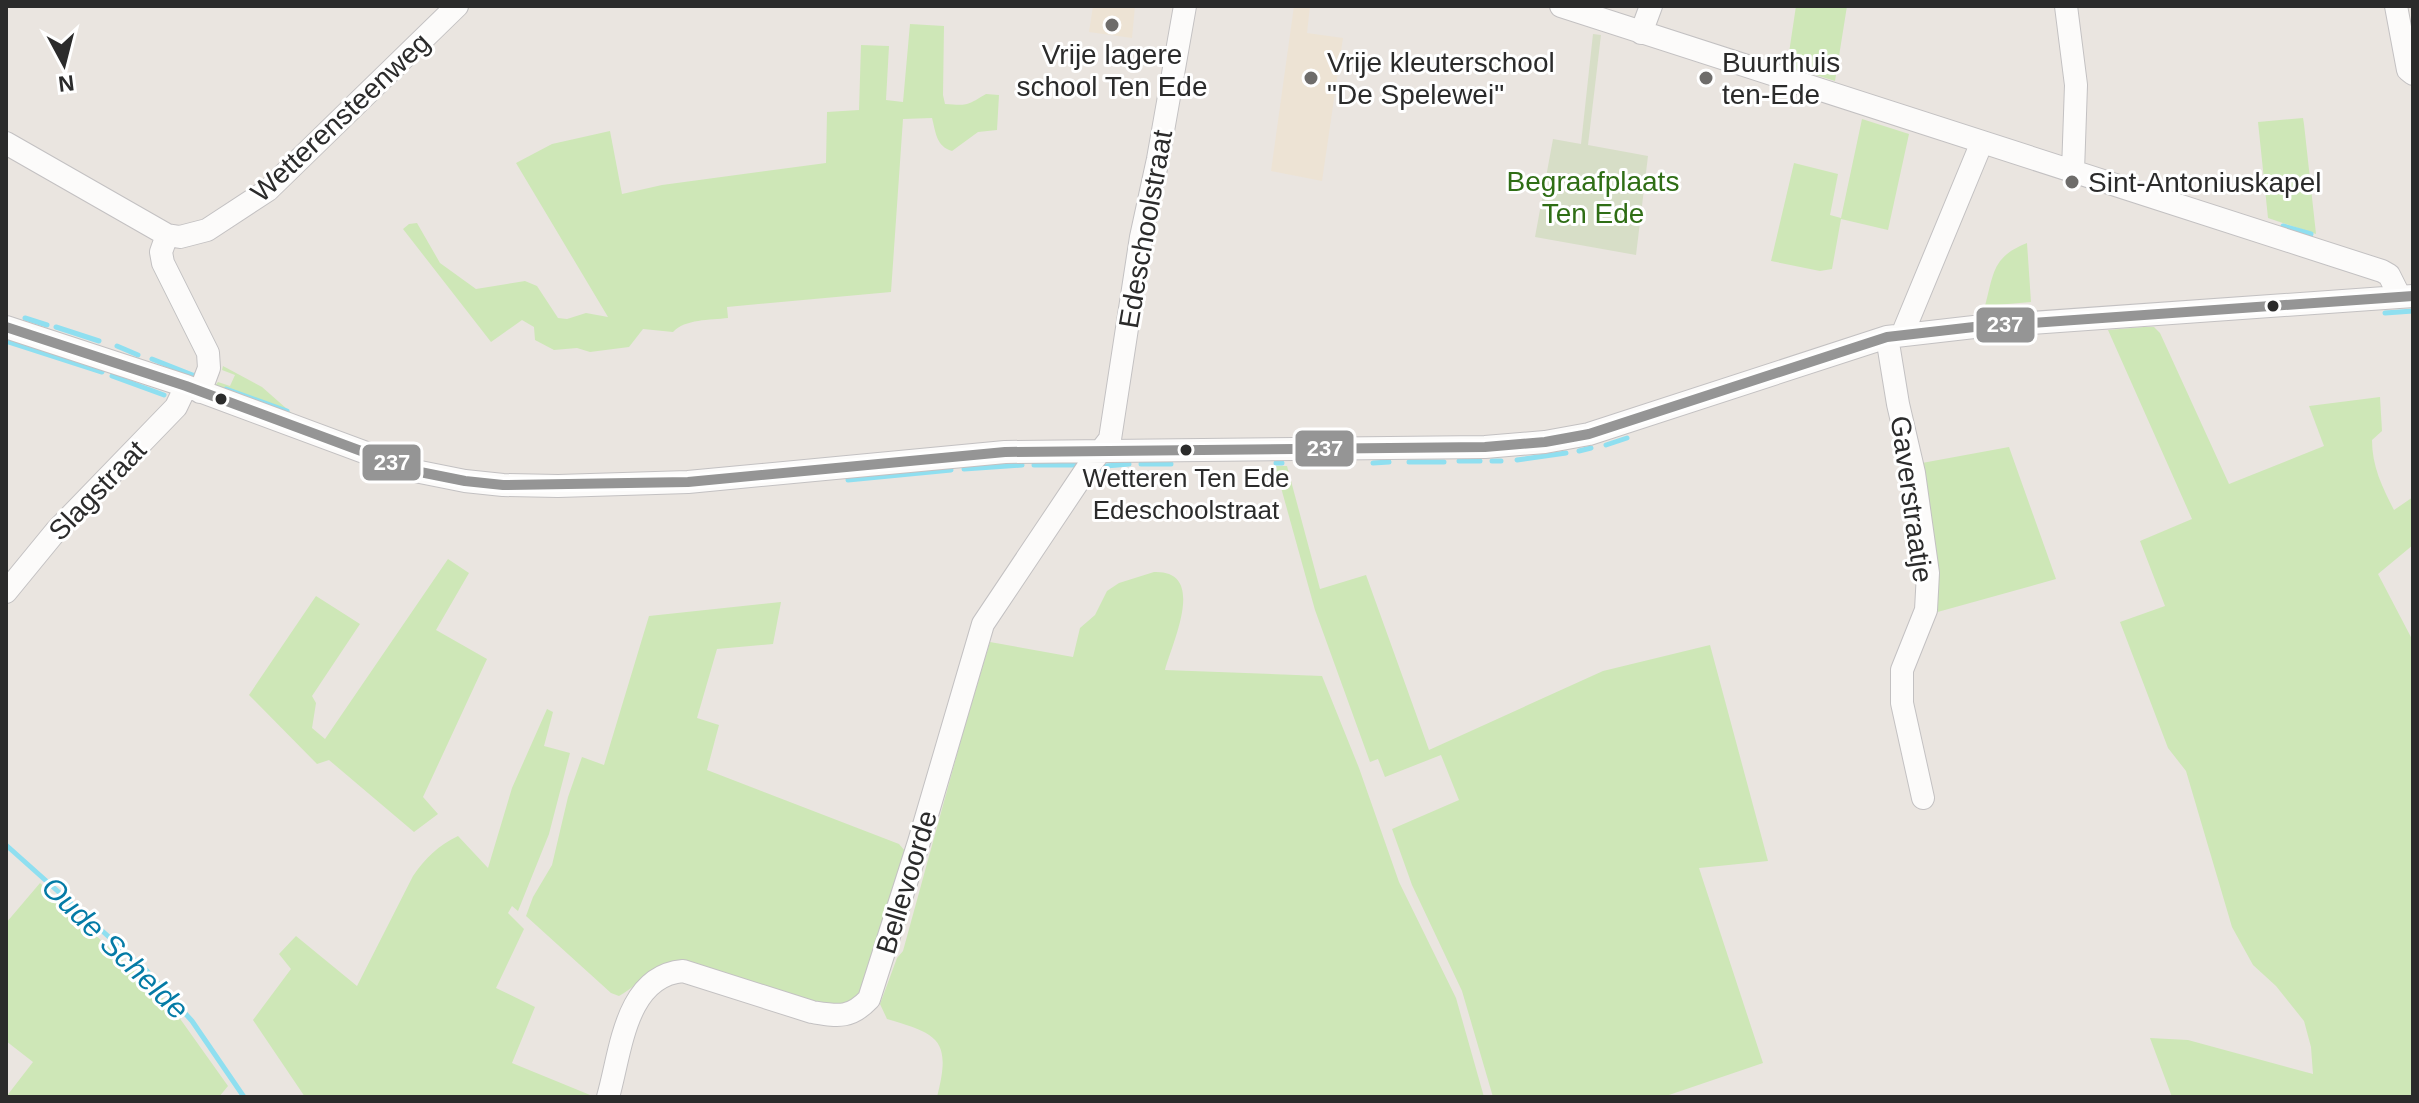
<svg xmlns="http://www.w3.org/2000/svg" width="2419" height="1103" font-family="Helvetica,sans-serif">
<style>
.education{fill:#ede3d4}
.green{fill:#cee7b7}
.cemetery{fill:#d7dec7}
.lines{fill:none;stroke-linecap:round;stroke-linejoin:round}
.stream{stroke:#8fdff0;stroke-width:5}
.minor-casing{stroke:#c3c1c2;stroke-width:24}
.minor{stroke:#fcfbfa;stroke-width:22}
.bus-1-casing{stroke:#fff;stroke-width:16}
.bus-1{stroke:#959595;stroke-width:10}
.poi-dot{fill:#6e6c6a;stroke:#fff;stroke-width:3}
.bus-dot{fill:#2b2b2b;stroke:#fff;stroke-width:3}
.labels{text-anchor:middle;stroke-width:6;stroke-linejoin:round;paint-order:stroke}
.bus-label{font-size:26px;fill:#2b2b2b;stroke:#fff}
.poi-label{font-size:28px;fill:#2b2b2b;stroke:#fff;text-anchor:start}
.street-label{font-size:28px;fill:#2b2b2b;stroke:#fff}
.park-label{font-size:28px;fill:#2f6e15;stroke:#fff}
.water-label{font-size:30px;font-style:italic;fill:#047ba6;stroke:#fff}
.line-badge{stroke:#fff;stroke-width:3}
.badge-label{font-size:22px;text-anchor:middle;font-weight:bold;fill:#fff}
</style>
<rect width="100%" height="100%" fill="#eae5e0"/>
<path class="education" d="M1093,6H1135L1132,38L1089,32Z
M1294,6H1310L1307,33L1343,38L1322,181L1271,171Z"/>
<path class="green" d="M1796,6H1847L1835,81L1787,66Z
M910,24L944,26L943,95L945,104C969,106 967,105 986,94L999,95L997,130L978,132L952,151C936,146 936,133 932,118L903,119L891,292L727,307L728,318C710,320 685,319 673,332L643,329L629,347L590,352L577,348L554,350L535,340L534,327L522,320L491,342L403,229L409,224L417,223L440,263L476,289L525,281L537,286L558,318L567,319L586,313L608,317L516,163L552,144L610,131L622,194L662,185L826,163L827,112L859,110L861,45L889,46L886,100L903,102Z
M2303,118L2304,124L2316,234L2268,218L2258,122Z
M1862,119L1909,134L1888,230L1841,219L1832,269L1820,271L1771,261L1794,163L1838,174L1830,215L1841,218Z
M2027,243L2031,302L1985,306C1994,273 1992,257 2027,243Z
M2144,327H2154L2160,333L2229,484L2324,446L2309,406L2380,397L2382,431L2372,440C2372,466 2382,487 2394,510L2413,497V545L2378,574L2413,641V1097H2172L2150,1038L2188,1040L2313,1074L2311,1047L2304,1021L2276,986L2253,965L2232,927L2186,771L2168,748L2120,622L2165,606L2140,541L2192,519L2108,330Z
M223,366L262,387L295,416L214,387L218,382L230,386L235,375L222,370Z
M2009,447L2056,579L1934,613L1922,463Z
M1275,466H1287L1320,589L1366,575L1429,750L1603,671L1710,645L1768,861L1699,868L1763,1063L1663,1097H1493L1462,991L1412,885L1392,829L1459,800L1441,755L1385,777L1378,759L1370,762L1315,610Z
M448,559L469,573L436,630L487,659L423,797L438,814L414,832L329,760L317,764L249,695L316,596L360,624L312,696L316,703L312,728L325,739Z
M1154,572C1208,570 1172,643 1165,670L1322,676L1359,768L1399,882L1456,998L1484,1097H937C952,1039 938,1034 887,1019L880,1004L897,958L903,951L962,736L990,642L1073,657L1080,628L1095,615L1107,591L1119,583Z
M781,602L773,644L717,649L697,718L719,725L707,770L899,844L905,851L860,992C851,1004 844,1006 830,1006L681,961C652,961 643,983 619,996L611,993L526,916L533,897L552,865L568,797L582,757L604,765L649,616Z
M547,709L553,712L544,746L570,753L549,834L518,911L512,906L508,913L524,929L496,988L535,1007L512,1063L595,1097H305L253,1020L291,969L279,954L296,936L357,986L413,876C426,857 438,846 458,836L488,868L512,788Z
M40,883L171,1006L228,1086L219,1097H6L33,1062L6,1041V923Z"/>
<path class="cemetery" d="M1593,34L1601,35L1588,145L1648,156L1636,255L1535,237L1553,139L1581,144Z"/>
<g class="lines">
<path class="stream" d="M2283,226L2311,234
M2385,313L2413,311
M25,318L47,325
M56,327L99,341
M6,341L102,372
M117,346L138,355
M152,359L195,376L198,372
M112,376L164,395
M226,389L287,411
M1606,445L1627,438
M1579,451L1591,448
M1517,460L1566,453
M1459,461H1480
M1492,461H1501
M1409,462H1444
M1276,463H1282
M1309,463H1332
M1373,463L1389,462
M1141,464H1171
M1034,465H1075
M964,469L1022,465
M848,480L951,470
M1092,482L1106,466L1129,464
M6,845L146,970L192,1021L244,1097"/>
<g class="minor-casing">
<path id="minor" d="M1561,6L2382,271L2389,275L2400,297
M2066,6L2076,85L2073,171
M2396,6L2408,70L2413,74
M1641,33L1651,6
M6,143L167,235L180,237L207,230L268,190L457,6
M167,235L161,252L163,263L208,353L209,368L200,392
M6,327L186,386L415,471L465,481L503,485L558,486L688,482L1005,452L1485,447L1545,442L1589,434L1887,337L1974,327L2413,296
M1902,335L1982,142
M1887,337L1898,404L1914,473L1928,573L1926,610L1902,670V703L1923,798
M6,592L56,531L176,407L186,386
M608,1097C621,1052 625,976 683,971L812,1012C838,1016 850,1019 869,999L919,842L983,624L1088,467L1110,439L1141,237L1158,159L1185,6"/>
</g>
<use href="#minor" class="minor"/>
<g class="bus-1-casing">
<path id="bus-1" d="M6,327L186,386L415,471L465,481L503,485L688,482L1005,452L1485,447L1545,442L1589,434L1887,337L1974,327L2413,296"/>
</g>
<use href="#bus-1" class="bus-1"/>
</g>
<g class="poi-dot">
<circle cx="1112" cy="25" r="8"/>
<circle cx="1311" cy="78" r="8"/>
<circle cx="1706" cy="78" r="8"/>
<circle cx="2072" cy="182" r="8"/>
</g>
<g class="bus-dot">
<circle cx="2273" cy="306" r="7"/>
<circle cx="221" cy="399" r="7"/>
<circle cx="1186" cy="450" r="7"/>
</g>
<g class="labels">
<g class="bus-label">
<text x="1186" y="487">Wetteren Ten Ede<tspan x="1186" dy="32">Edeschoolstraat</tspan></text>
</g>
<g class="poi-label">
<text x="1112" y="64" text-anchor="middle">Vrije lagere<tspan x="1112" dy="32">school Ten Ede</tspan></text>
<text x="1327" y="72">Vrije kleuterschool<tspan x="1327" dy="32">"De Spelewei"</tspan></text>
<text x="1722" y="72">Buurthuis<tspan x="1722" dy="32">ten-Ede</tspan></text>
<text x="2088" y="192">Sint-Antoniuskapel</text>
</g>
<g class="street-label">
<text transform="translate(340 117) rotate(-43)" y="10">Wetterensteenweg</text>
<text transform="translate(1145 229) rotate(-80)" y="10">Edeschoolstraat</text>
<text transform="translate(97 490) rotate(-46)" y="10">Slagstraat</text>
<text transform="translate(1912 499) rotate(82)" y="10">Gaverstraatje</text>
<text transform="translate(906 882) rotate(-73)" y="10">Bellevoorde</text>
</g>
<g class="park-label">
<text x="1593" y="191">Begraafplaats<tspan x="1593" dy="32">Ten Ede</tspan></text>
</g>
<g class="water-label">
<text transform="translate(115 948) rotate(44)" y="10">Oude Schelde</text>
</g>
</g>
<g class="line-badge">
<rect x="1975" y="306" width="61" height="38" rx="8" fill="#959595"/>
<rect x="1294" y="429" width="61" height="39" rx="8" fill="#959595"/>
<rect x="361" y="443" width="61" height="39" rx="8" fill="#959595"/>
</g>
<g class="badge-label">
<text x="2005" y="332">237</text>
<text x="1325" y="456">237</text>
<text x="392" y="470">237</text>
</g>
<rect width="2419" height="1103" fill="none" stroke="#2b2b2b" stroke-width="16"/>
<g transform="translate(64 64) rotate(173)" stroke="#ffffff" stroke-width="6" paint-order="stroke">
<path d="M0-6L14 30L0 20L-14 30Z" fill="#2b2b2b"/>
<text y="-12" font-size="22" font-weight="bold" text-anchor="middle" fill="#2b2b2b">N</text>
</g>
</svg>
